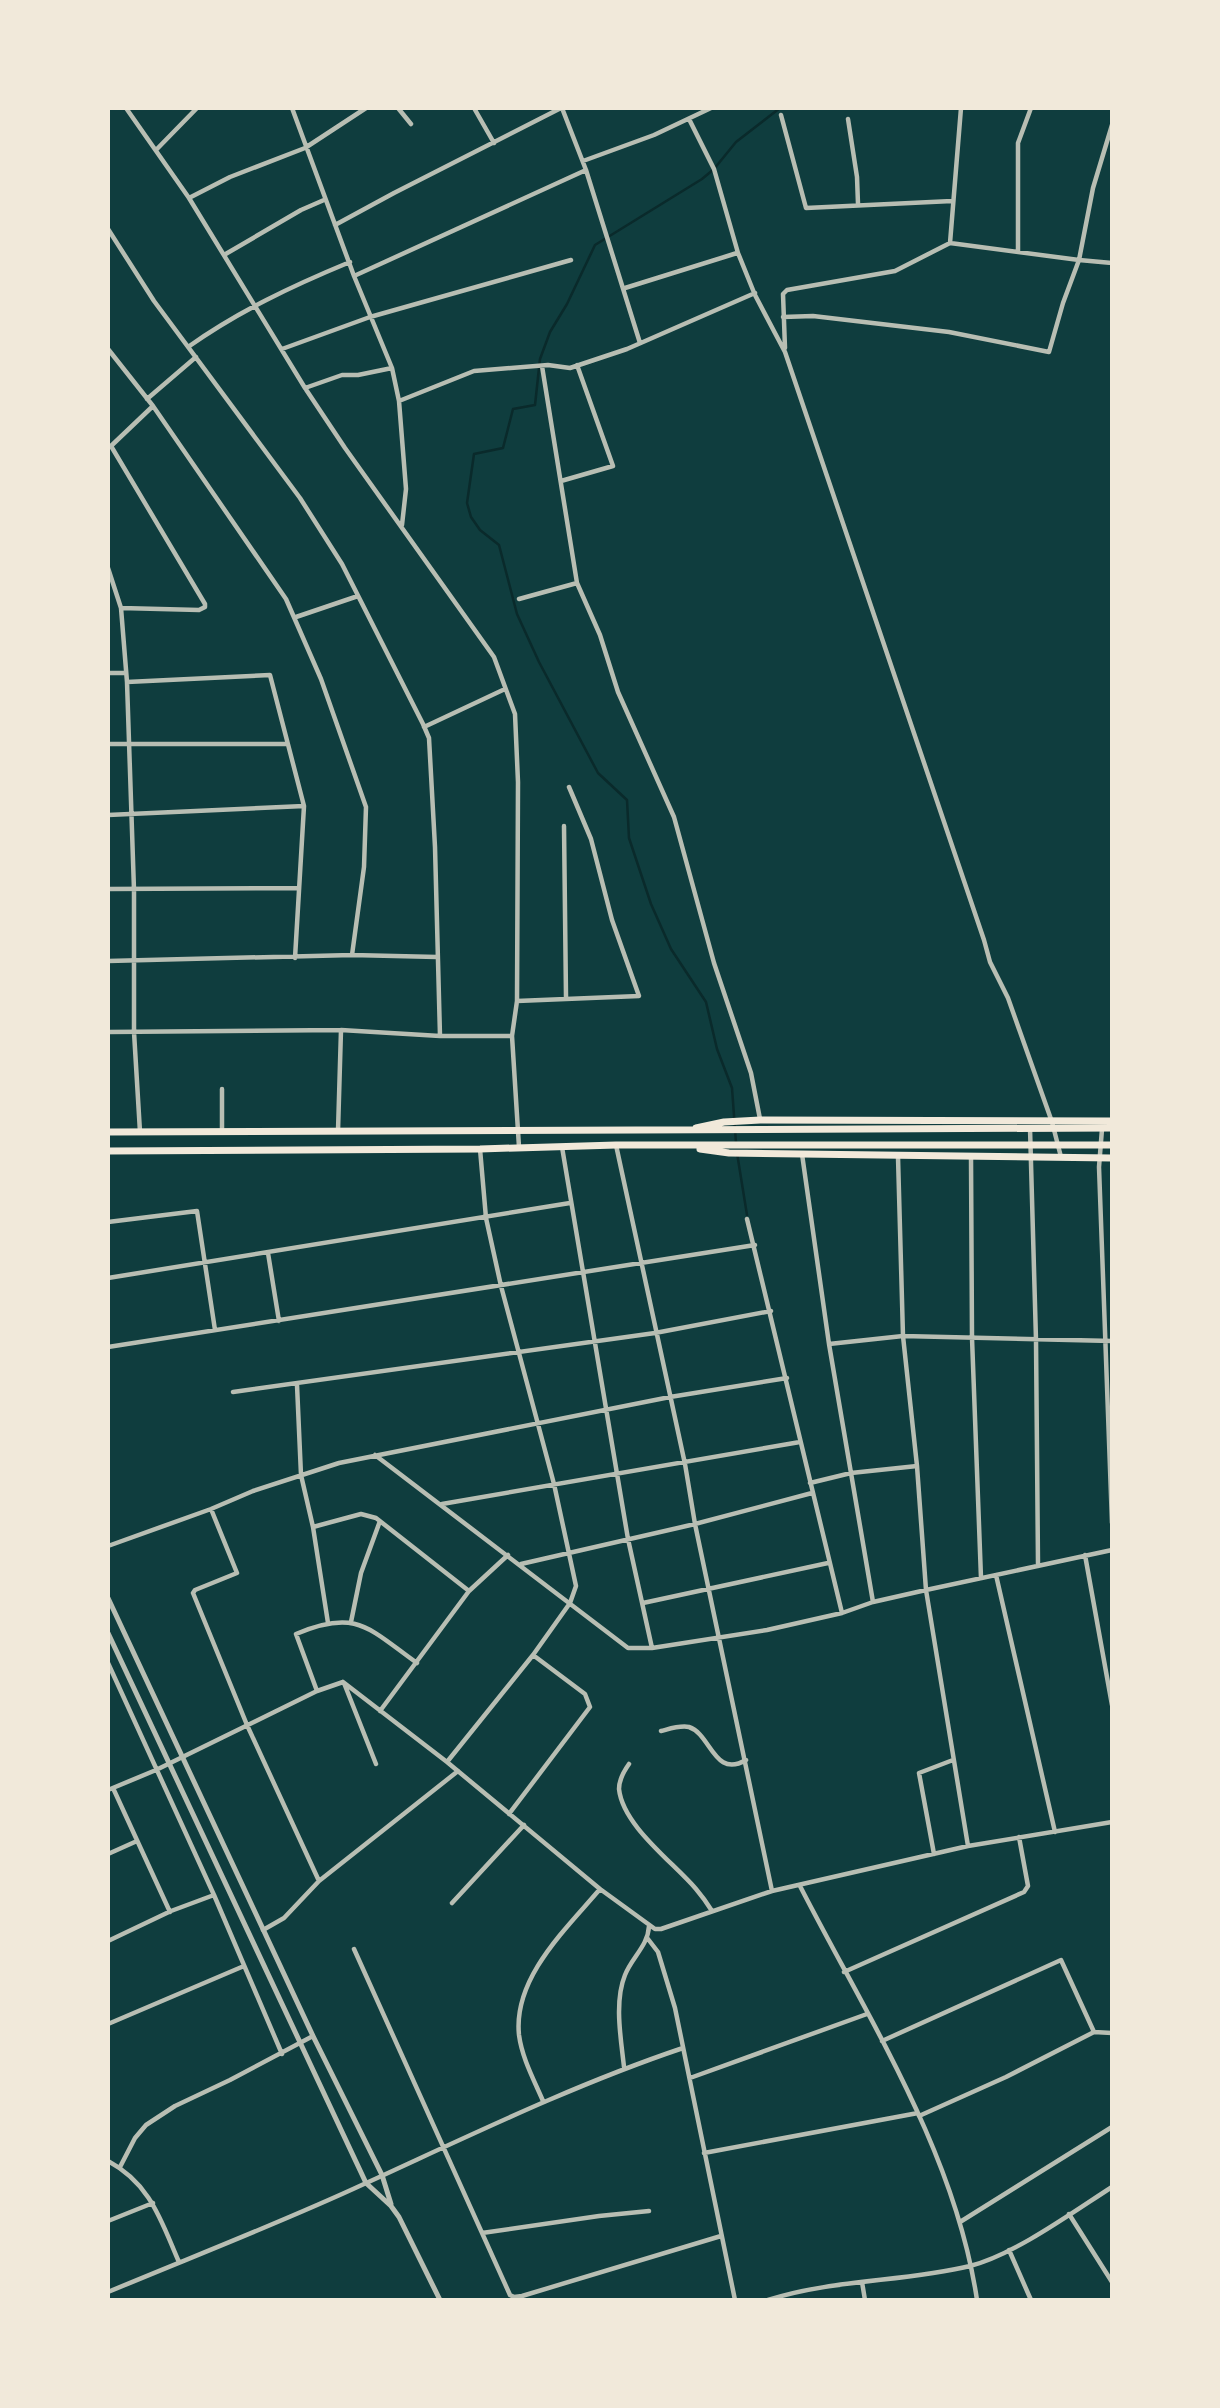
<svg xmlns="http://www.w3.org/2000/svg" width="1220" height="2408" font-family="Lato,sans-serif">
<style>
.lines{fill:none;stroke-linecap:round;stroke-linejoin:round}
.stream{stroke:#0a2a2b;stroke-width:2.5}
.minor{stroke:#b8beb3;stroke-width:4.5}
.tertiary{stroke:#b8beb3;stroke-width:5}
.trunk{stroke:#f1e9da;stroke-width:7}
</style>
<rect width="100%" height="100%" fill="#0f3d3e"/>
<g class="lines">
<path class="stream" d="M736,1143L732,1088L717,1049L706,1002L671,949L651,904L629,838L627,800L598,773L539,662L517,614L499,545L480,530L471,517L467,503L474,454L503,448L513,409L535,405L540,359L550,332L567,304L595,245L702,179L714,169L736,142L780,108
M737,1153L747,1215"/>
<path class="minor" d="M126,108L189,198L305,388L345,448L494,657L515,714L518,782L517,1001L512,1036L519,1147
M292,108L354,276L392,368L399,401L406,489L402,525
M398,108L411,124
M474,108L494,143
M562,108L586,170L640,343
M781,115L806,208L952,201
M689,119L714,169L738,253L755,295L785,352L984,940L990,962L1008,998L1052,1122L1061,1157
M848,119L857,177L858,204
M156,150L197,108
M583,161L654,135L711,108
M189,198L230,177L305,148L366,108
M335,225L394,193L561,108
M108,229L154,301L300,498L342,564L423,724L429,738L435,847L440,1036
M950,243L961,108
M1018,251V143L1031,108
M224,255L301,210L324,200
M354,276L586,170
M625,288L737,253
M783,317L813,316L949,332L1049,352L1063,303L1079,260L1093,188L1112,125
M188,347C239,311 292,286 350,262
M785,348L783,294L787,290L895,271L950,243L1079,260L1112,263
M108,349L153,406L286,599L321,679L366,807L364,867L352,955
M282,349L370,317L571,260
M542,366L577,583L600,635L618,692L674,817L714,963L751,1073L760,1119
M305,388L342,375H358L392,368
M147,399L196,357
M399,401L474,371L548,365L570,368L627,349L755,293
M111,446L205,604V607L199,610L121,608
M111,446L153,406
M561,481L613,466L577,365
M108,568L121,608L127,682L134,890V1032L140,1132
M519,599L577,583
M296,617L358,596
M108,673H126
M127,682L270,675L304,806L295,958
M424,727L505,689
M108,744H287
M108,815L304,806
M564,826L566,997
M108,889L299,888
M108,961L352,955L437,957
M517,1001L639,996L612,920L591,839L569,787
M108,1032L341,1030L440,1036H512
M1030,1128L1036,1340L1038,1564
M1102,1129L1099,1167L1112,1523
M222,1131V1089
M338,1131L341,1030
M616,1145L685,1464L695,1524L772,1891
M562,1147L628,1539L652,1648
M802,1154L829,1344L873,1602
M898,1157L903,1336L917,1466L926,1590L968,1846
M971,1157L972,1338L981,1578
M747,1219L842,1613
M108,1222L197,1211L215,1330
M268,1253L279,1321
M108,1278L570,1203
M829,1344L903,1336L1112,1341
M108,1347L755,1245
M297,1385L301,1475L313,1527L328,1623
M233,1392L655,1333L771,1311
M375,1455L628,1648H652L767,1630L842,1613L873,1602L926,1590L1112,1550
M810,1483L851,1473L917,1466
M442,1504L800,1442
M211,1509L237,1573L195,1590L193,1593L247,1725L319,1881
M313,1527L361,1514L376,1518L469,1591
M108,1546L211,1509L253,1491L339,1463L670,1397L787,1378
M1085,1555L1112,1705
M521,1564L695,1524L812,1493
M996,1575L1055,1832
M643,1603L828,1563
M351,1622L361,1573L380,1521
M108,1663L214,1895L282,2054
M343,1682L447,1762L600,1889L655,1929H661L772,1891L968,1846L1112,1822
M344,1683L376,1764
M317,1691L296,1634C357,1608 369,1629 417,1663
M380,1711L469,1591L508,1555
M661,1731C669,1729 680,1725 689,1727C711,1734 714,1779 746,1760
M447,1762L533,1655L570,1603L576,1586L554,1484L501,1286L486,1218L480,1149
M629,1764C624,1771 619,1779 619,1789C623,1826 673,1862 696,1889C702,1896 707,1903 712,1911
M113,1788L170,1912
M108,1790L156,1770L317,1691L343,1682
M509,1814L590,1707L585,1694L533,1655
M108,1854L137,1841
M934,1854L919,1773L953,1760
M800,1886C867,2017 955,2151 977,2300
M452,1903L524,1825
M263,1930L284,1918L319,1881L458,1771
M648,1939L658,1952L675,2008L735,2300
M108,1941L171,1911L214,1895
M354,1949L510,2295L514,2297L522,2296L721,2236
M844,1972L1024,1892L1028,1886L1019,1837
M108,2024L244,1966
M882,2041L1061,1960L1094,2032L1112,2033
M624,2067C621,2039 614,2002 625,1975C632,1957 648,1946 649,1926
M690,2078L867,2014
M543,2101C534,2080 522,2058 519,2035C513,1978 566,1929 600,1889
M919,2116L1006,2077L1094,2032
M704,2153L918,2113
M108,2161C151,2184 161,2221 179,2262
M120,2167L135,2138L146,2125L175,2106L230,2080L313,2036
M1069,2214L1112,2282
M108,2221L153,2203
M960,2222L1112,2127
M482,2233L599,2216L649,2211
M1009,2250L1031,2300
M862,2282L865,2300
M108,2292C194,2256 280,2223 364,2184C469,2136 573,2085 683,2048
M768,2300C834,2279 904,2282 970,2266C1014,2255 1073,2212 1112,2187"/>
<path class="tertiary" d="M108,1598L313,2036L382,2175L391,2204
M108,1633L366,2183L391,2206L399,2217L440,2300"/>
<path class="trunk" d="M696,1128L724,1122L760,1120L1112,1121
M108,1132L1112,1128
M700,1149L729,1153L1112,1158
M108,1151L480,1149L616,1145H1112"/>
</g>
<rect width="1220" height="2408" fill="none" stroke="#f1e9da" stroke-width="220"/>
</svg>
